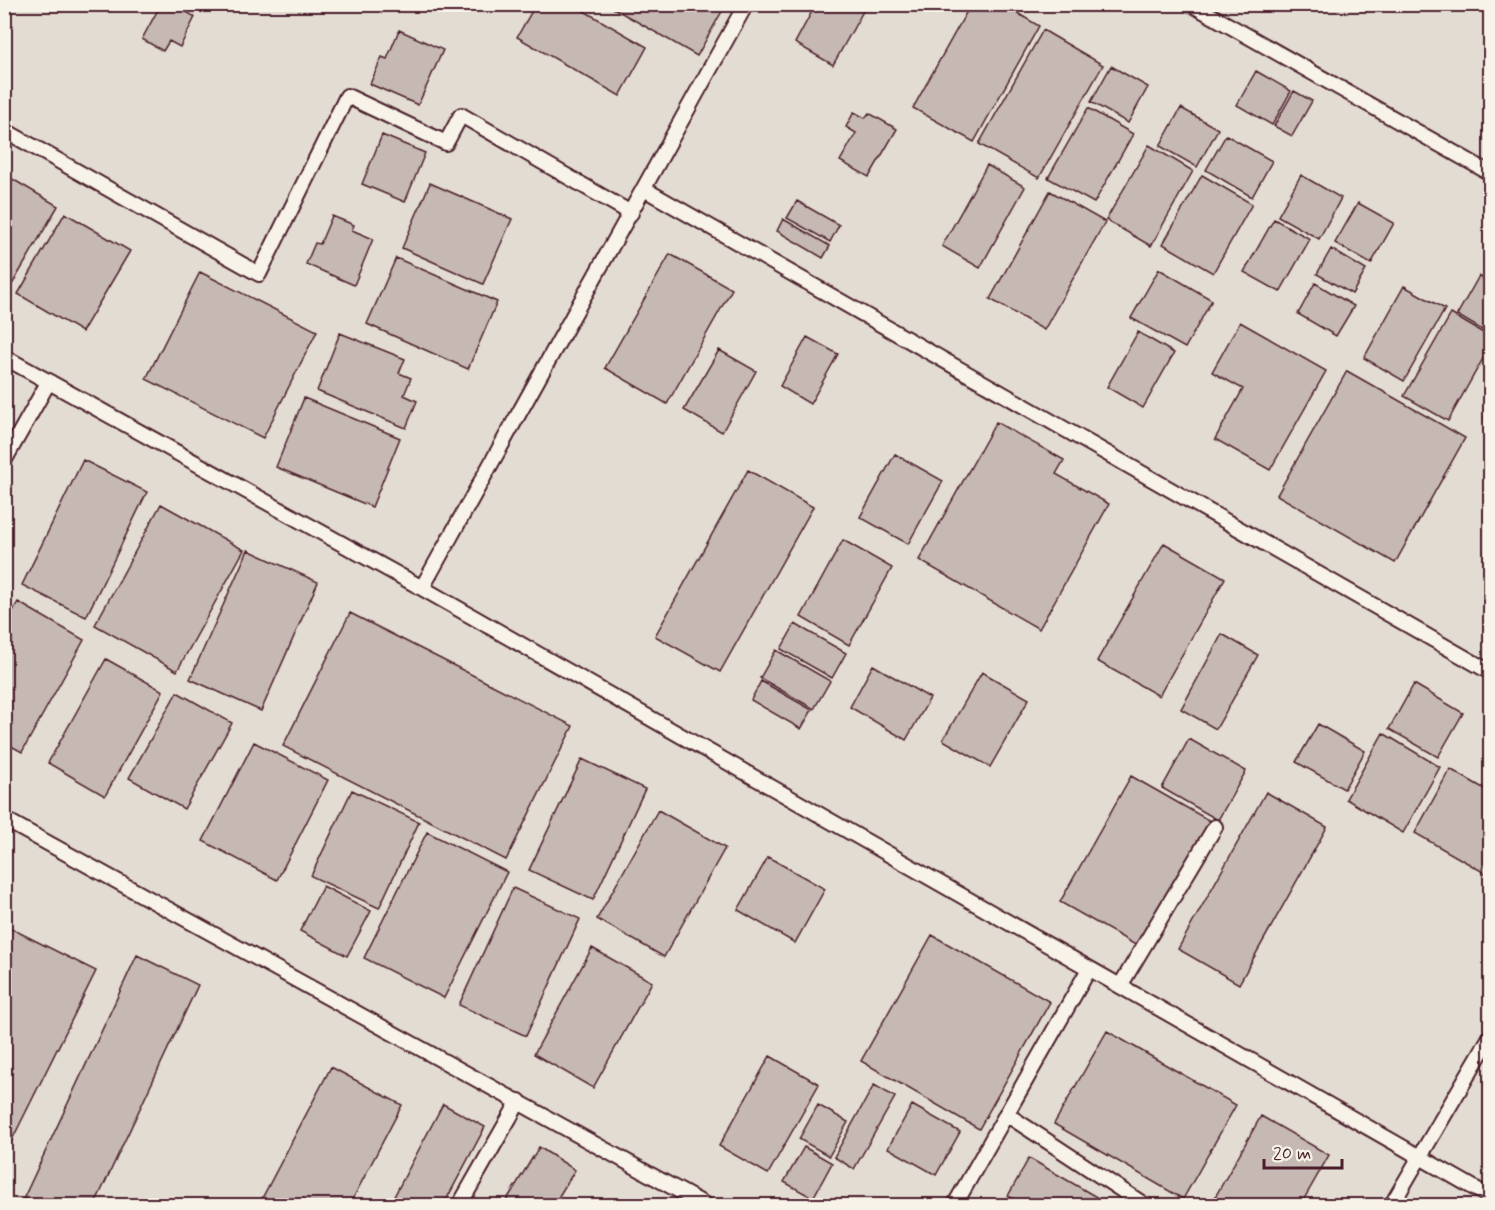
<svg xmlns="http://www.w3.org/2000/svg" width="1495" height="1210" font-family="Mynerve,sans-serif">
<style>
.built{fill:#e3dcd2}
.building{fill:#c6b8b3;stroke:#4a1f2b;stroke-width:1.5}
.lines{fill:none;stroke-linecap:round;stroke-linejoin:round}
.service-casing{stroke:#4a1f2b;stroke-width:18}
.service{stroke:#f7f3e8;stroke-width:14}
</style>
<rect width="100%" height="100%" fill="#f0ebe0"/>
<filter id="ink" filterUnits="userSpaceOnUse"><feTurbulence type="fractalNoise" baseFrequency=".0167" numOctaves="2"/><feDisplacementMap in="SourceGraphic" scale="12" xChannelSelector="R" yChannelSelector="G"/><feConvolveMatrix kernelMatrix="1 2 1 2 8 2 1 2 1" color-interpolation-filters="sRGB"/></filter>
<g filter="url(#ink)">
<path class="built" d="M5,5H1490V1205H5Z"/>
<path class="building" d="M161,4H189L185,11L195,17L180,47L169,41L163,51L142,39Z
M402,4H416L413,10Z
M536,4H572L647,47L620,96L517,37Z
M606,4H726L697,56Z
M816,4H867L833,65L795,43Z
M971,4H1002L1039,26L974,142L913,108Z
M399,30L443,50L418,105L370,84L382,57L387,59Z
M1043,30L1103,65L1039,178L979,144Z
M1111,66L1148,87L1128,123L1091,102Z
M1256,71L1291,91L1272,125L1237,105Z
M1294,91L1312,101L1292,136L1274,126Z
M1088,108L1133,134L1094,203L1048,178Z
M1181,108L1218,129L1197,167L1160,146Z
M854,112L865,118L869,113L897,129L869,177L840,161L856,133L846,127Z
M382,135L425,153L405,202L362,184Z
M1226,135L1272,161L1252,197L1206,170Z
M1149,145L1193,171L1151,246L1106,220Z
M987,165L1025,187L980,268L942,246Z
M4,174L58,206L10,288L4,285Z
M1202,175L1252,204L1213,273L1163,244Z
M1301,175L1341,198L1319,239L1278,216Z
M430,183L512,219L483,284L402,248Z
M1050,191L1105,222L1044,330L990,299Z
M797,201L839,225L830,242L787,218Z
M1358,203L1394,223L1371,264L1335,243Z
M65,213L130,251L82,332L18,294Z
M332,216L354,225L352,230L373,239L354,285L306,264L315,243L320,244Z
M783,219L830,246L823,258L777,231Z
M1274,219L1310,239L1280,292L1244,272Z
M1331,249L1366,270L1352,294L1317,274Z
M670,254L732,289L667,404L605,368Z
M396,258L497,302L468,369L367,324Z
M1159,269L1212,300L1185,348L1131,318Z
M200,272L317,331L263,438L146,379Z
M1479,276L1490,283L1489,334L1457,315Z
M1315,283L1354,306L1336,336L1298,314Z
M1404,286L1445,309L1404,381L1364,358Z
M1451,314L1490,337V346L1448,421L1404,396Z
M1240,322L1326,371L1270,470L1215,439L1243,389L1212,372Z
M1138,332L1174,353L1143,408L1107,387Z
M340,333L405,359L399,373L411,378L404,395L417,401L406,428L317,391Z
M807,337L838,354L810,404L780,386Z
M719,350L756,371L722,432L684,410Z
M1347,371L1465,438L1395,563L1277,495Z
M304,398L400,438L372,507L276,467Z
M1490,406V422L1484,418Z
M996,422L1064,460L1056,474L1109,504L1039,629L919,560Z
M895,454L943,481L908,544L860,517Z
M83,460L147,492L86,617L22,585Z
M748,470L813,507L720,672L655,636Z
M161,504L244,550L177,671L95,625Z
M843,540L892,568L849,645L801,617Z
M1164,543L1225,578L1159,696L1097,661Z
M248,550L318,582L261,711L190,679Z
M18,602L84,640L22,752L4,742V626Z
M350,613L573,726L506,860L283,746Z
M795,624L846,653L832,678L781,649Z
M1222,634L1258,655L1216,729L1181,709Z
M776,650L830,681L814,709L760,678Z
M106,659L163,691L105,796L48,763Z
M873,665L930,698L906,740L850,707Z
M982,672L1029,699L990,767L943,740Z
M761,681L812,710L801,729L751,700Z
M1414,684L1463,713L1438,757L1389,729Z
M177,692L232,723L184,809L129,778Z
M1318,724L1365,751L1344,789L1296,762Z
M1383,733L1440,767L1403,833L1346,799Z
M1189,739L1246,771L1218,820L1162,788Z
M254,742L328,780L277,880L203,841Z
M582,759L645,789L593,900L529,870Z
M1450,769L1490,792V876L1415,833Z
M1131,776L1210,821L1139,947L1060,902Z
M352,790L419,822L379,908L311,876Z
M1266,792L1327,827L1239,984L1178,949Z
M658,810L725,848L664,957L597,919Z
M427,832L507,872L444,998L364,958Z
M768,857L825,889L795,943L738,910Z
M323,886L371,911L347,956L300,931Z
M513,888L580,919L526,1036L459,1005Z
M4,925L96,971L4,1156Z
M932,935L1050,1002L979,1129L861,1061Z
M592,948L652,982L593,1088L534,1054Z
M137,955L198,985L94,1206H20Z
M1107,1031L1236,1105L1183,1199L1054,1124Z
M770,1056L819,1084L768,1174L719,1146Z
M331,1067L402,1105L349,1206H258Z
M874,1085L895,1097L854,1169L834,1157Z
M443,1104L485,1127L443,1206H389Z
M818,1105L848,1122L829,1156L799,1139Z
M912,1105L960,1132L936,1175L888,1148Z
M1261,1116L1329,1155L1300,1206H1210Z
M539,1147L575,1170L553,1206H503Z
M804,1147L832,1163L813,1198L784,1182Z
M1029,1158L1112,1206H1025L1008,1196Z"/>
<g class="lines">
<g class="service-casing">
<path id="service" d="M1191,4L1490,173
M4,130L259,274L347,96L446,143L461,115L631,213
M644,189L1490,672
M4,357L422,588L1490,1197
M4,461L49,381
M422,588L746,4
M4,819L707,1206
M1120,986L1215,827
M1006,1114L1146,1206
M459,1206L519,1101
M954,1206L1089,969
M1391,1206L1490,1037"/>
</g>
<use href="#service" class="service"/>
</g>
</g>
<rect width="1495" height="1210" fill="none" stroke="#f7f3e8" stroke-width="24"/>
<rect x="12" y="12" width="1471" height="1186" fill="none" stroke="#4a1f2b" stroke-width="2" filter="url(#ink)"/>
<path d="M1264 1159v9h78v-9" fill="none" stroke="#4a1f2b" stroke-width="3"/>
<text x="1273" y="1159" font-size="18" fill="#4a1f2b" stroke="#f7f3e8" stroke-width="4.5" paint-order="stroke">20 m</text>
</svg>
